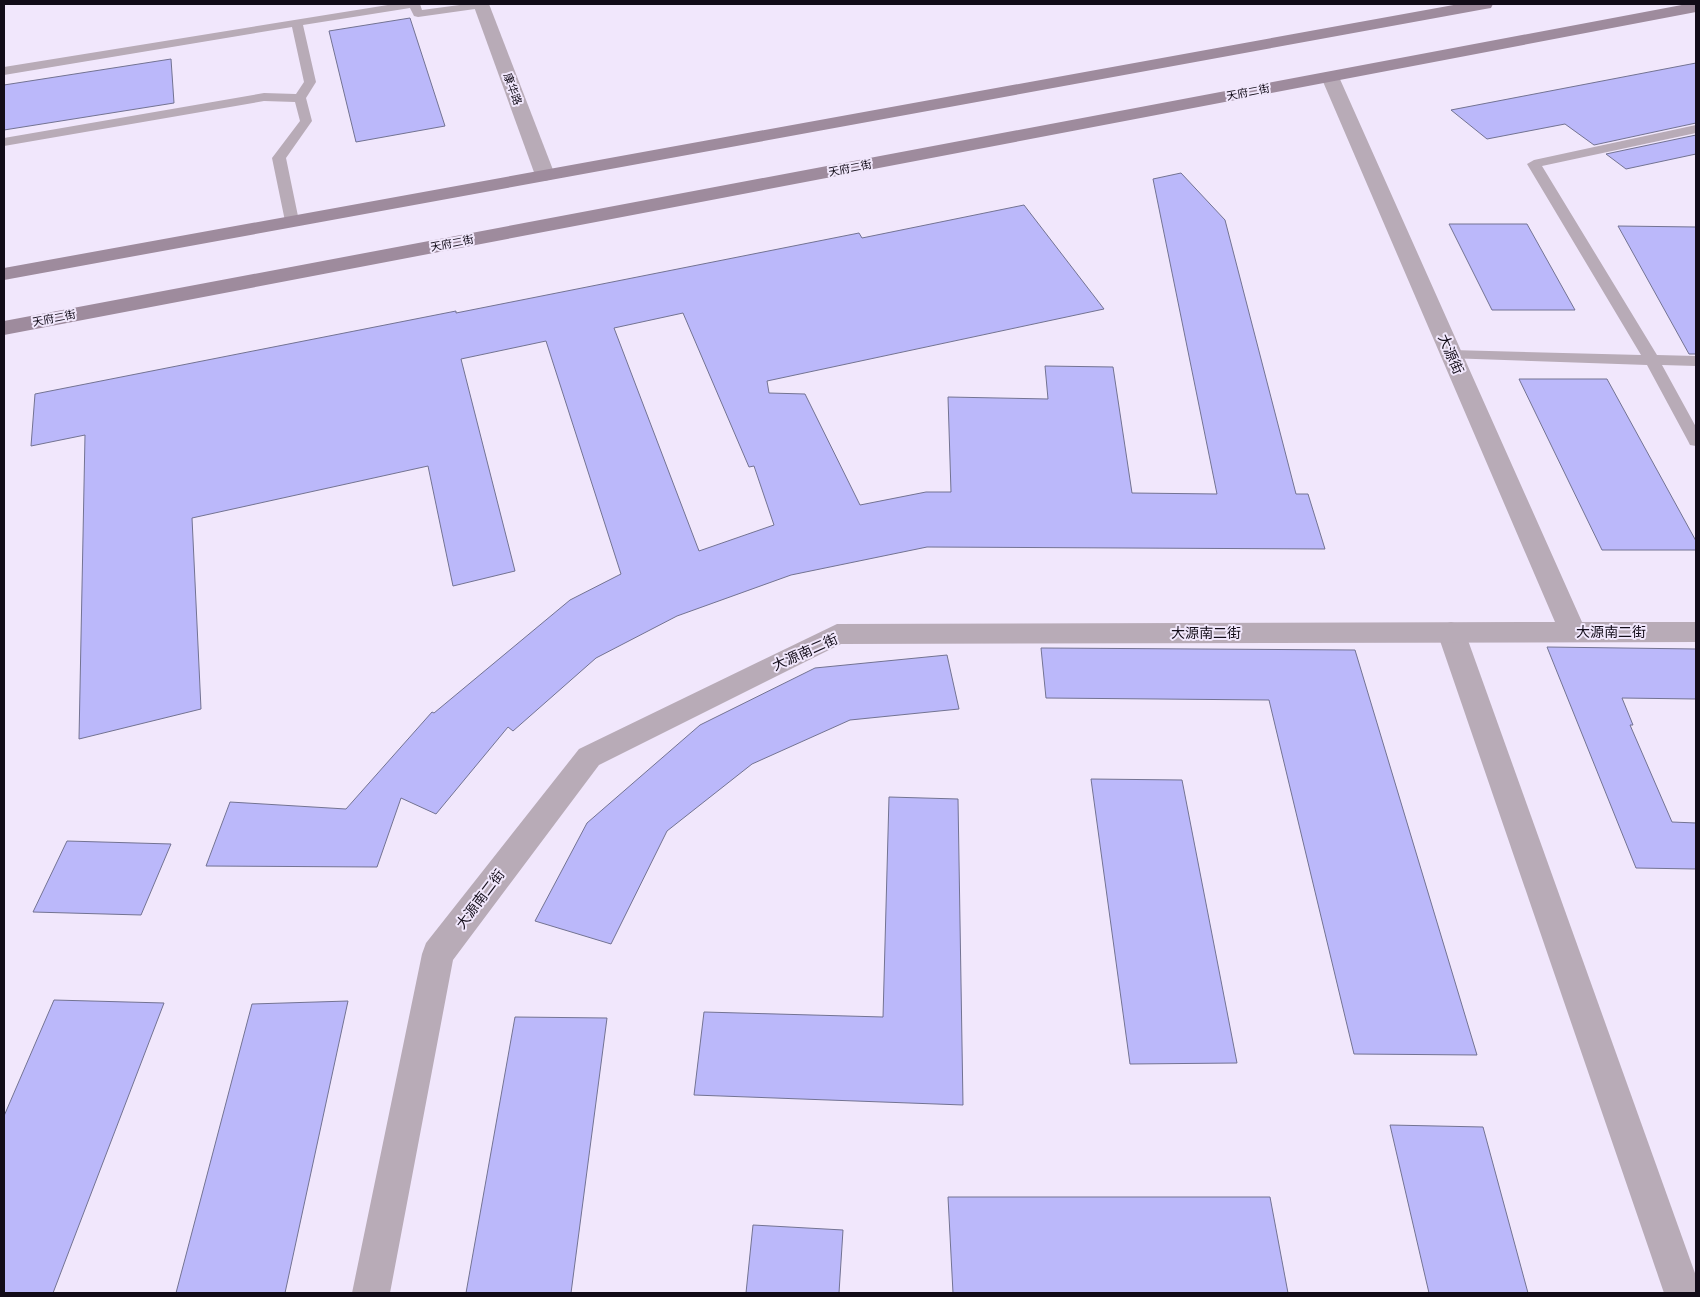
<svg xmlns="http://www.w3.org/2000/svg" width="1700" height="1297" font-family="Signika,'Noto Sans SC',sans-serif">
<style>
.building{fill:#bbb8fa;stroke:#737392;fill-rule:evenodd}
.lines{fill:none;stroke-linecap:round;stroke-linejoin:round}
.service{fill:#b8abb7;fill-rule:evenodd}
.pedestrian{fill:#b8abb7;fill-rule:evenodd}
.minor{fill:#b8abb7;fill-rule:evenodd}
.tertiary{fill:#b8abb7;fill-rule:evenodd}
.secondary{fill:#9e8b9d;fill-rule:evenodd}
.labels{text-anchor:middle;stroke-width:4;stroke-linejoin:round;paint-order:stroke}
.far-street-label{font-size:11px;fill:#120c18;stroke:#f1e7fc}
.street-label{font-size:14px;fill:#120c18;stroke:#f1e7fc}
</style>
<rect width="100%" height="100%" fill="#f1e7fc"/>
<path class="building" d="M410,18L445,126L356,142L329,31Z
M171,59L174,103L4,130V85Z
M1696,63V123L1594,145L1565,124L1487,139L1451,110Z
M1696,135V154L1626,169L1606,154Z
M1181,173L1225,220L1296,494H1308L1325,549L927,547L791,575L677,616L596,658L513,731L508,727L436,814L401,798L377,867L206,866L230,802L346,809L432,712L434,713L570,600L621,574L546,341L461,359L515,571L453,586L428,466L192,518L201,709L79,739L85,435L31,446L35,394L456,311V313L859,233L862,238L1024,205L1104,309L767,381L769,393L805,394L860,505L926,492H951L948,397L1048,399L1045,366L1113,367L1132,493L1217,494L1153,179ZM683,313L749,467L754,466L774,525L699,551L614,328Z
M1449,224H1527L1575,310H1492Z
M1618,226L1696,227V354H1689Z
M1519,379H1607L1696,541V550H1602Z
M1547,647L1696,649V699L1622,698L1633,725H1630L1672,822L1696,823V869L1636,868Z
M1041,648L1355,650L1477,1055L1354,1054L1269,700L1046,698Z
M947,655L959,709L850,720L752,764L667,831L611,944L535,921L587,823L700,725L815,668Z
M1091,779L1182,780L1237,1063L1130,1064Z
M889,797L958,799L963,1105L694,1095L704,1012L883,1017Z
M67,841L171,844L141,915L33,912Z
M54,1000L164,1003L53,1293H4V1116Z
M348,1001L285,1293H176L252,1004Z
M515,1017L607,1018L571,1293H466Z
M1390,1125L1483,1127L1528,1293H1429Z
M948,1197H1270L1288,1293H953Z
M753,1225L843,1230L839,1293H746Z"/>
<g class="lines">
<path class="service" d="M394,4H420L422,10L467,4L488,5L482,8L418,17L414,16L410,8L303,25L316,82L306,98L312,121L286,158L299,221L297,224L292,225L285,221L272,158L300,121L295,102L264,101L4,146V138L264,93L296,94L304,82L292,27L4,75V67Z
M1696,125V133L1542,166L1657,355L1696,356V366L1662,365L1696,427V446L1690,445L1688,441L1647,365L1447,358L1444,355L1447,352L1452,350L1641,355L1527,164L1534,160Z"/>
<path class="pedestrian" d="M1451,622L1461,625L1465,632L1696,1276V1293H1664L1437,632L1441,625Z"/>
<path class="minor" d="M1330,72L1336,73L1339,77L1582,622H1696V642L841,644L599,765L453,960L390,1293H352L422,954L426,943L579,749L837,624L1555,622L1321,77L1324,73Z"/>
<path class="tertiary" d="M473,4H489L555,175L552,179L545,181L538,179L535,175Z"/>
<path class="secondary" d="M1459,4H1493L1491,8L1485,9L4,280V268Z
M1687,4H1696V12L4,335V321Z"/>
</g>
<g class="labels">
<g class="far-street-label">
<text transform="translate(513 89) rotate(70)" y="4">康华路</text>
<text transform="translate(1248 92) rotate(-11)" y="4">天府二街</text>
<text transform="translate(850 168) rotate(-11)" y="4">天府二街</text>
<text transform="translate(452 243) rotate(-11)" y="4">天府二街</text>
<text transform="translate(54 318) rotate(-11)" y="4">天府二街</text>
</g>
<g class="street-label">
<text transform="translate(1451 354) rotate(66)" y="5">大源街</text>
<text x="1611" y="637">大源南二街</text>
<text x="1206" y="638">大源南二街</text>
<text transform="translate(805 652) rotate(-24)" y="5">大源南二街</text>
<text transform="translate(480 899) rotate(-53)" y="5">大源南二街</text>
</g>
</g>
<rect width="1700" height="1297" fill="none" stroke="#120c18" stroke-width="10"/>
</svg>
